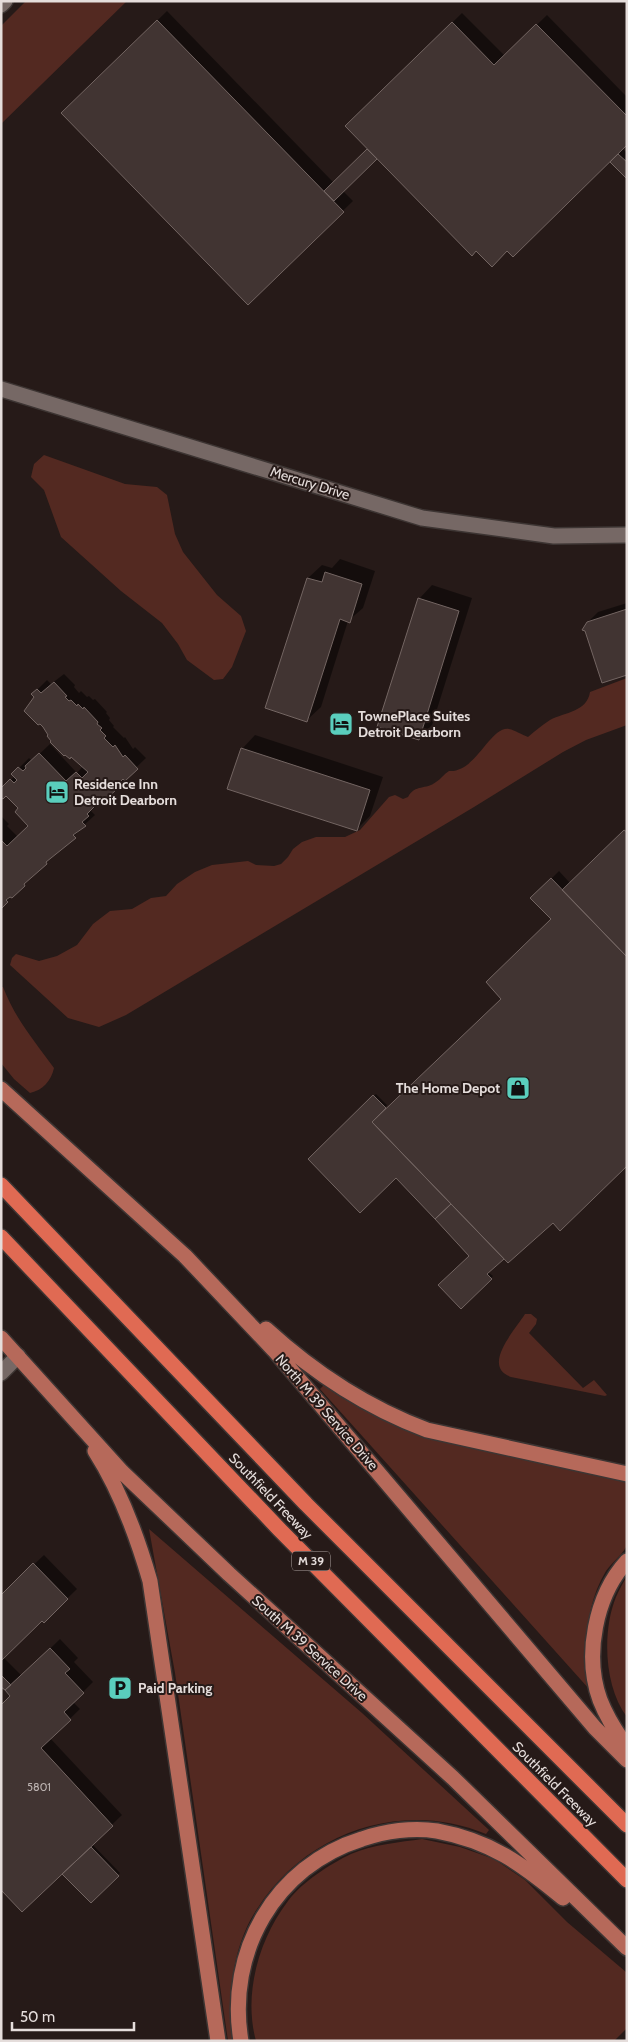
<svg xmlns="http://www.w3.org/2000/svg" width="628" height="2042" font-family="Cabin,sans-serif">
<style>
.green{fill:#532921}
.shadow{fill:#0007}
.building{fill:#413432;stroke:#736562}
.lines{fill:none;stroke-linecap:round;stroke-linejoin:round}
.street-casing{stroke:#3d3533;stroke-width:18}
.secondary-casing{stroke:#3d3533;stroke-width:18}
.primary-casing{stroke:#3d3533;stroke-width:18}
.highway-casing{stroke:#3d3533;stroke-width:18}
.street{stroke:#766865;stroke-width:15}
.secondary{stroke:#766865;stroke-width:15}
.primary{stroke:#b6695a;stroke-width:15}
.highway{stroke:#e06a53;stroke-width:15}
.labels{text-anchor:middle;stroke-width:4;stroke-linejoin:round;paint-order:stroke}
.number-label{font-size:11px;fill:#bcb3b1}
.shield{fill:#261a18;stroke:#aca2a0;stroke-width:1}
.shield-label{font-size:12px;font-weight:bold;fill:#e5dddb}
.street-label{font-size:14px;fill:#e5dddb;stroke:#261a18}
.poi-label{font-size:14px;font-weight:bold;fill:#e5dddb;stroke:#261a18;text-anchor:start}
</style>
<rect width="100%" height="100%" fill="#261a18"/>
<path class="green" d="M26,1H127L1,124V26Z
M44,455L125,484L157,487L167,495L175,534L183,552L217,595L241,616L246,631L232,667L223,679L214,680L187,660L178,644L162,623L121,591L61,537L44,490L31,477L34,464Z
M627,678V725L586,740L563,752L474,807L126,1015L99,1027L68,1018L10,965L12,958L16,954L39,961L57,956L77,945L93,924L110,911L132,909L151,898L166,896L177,884L195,872L212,865L248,861L256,865L274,866L281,864L288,857L293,849L302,842L316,837H345L360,830L389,797L395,795L403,799L408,797C415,784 426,790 436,782C441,779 444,774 449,771C476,773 490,726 509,729C515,730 522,735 528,737C535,731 542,725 550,720C565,712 587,712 590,692Z
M1,987H3C16,1020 33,1039 54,1068C51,1081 43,1090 30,1093L14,1079L1,1063Z
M525,1314H531L537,1319L536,1324L529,1333L583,1388L594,1380L607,1395L605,1396L511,1377C481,1366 515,1330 525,1314Z
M324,1385L369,1412L627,1478C627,1499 628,1523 627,1544C625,1553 612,1562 606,1571C584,1607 585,1650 590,1690L320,1389Z
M149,1529L362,1713L489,1830L486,1834C402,1799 306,1832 257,1909C232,1947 227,1997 234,2041H228L175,1673Z
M627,1576V1717C604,1687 602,1631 616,1597C619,1590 623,1583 627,1576Z
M422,1839L460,1847L494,1859L525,1880L567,1922L626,1972L627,2028L614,2041H256C243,1994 259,1939 288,1901C302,1882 330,1864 351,1854C371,1845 401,1842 422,1839Z"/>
<path class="shadow" d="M167,11L334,183L369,149L347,126L462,13L505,56L547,15L627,97V144L622,148L627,153V178L610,160L507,250L377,157L343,191L353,201L248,303L63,113Z
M340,559L375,571L363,608L348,621L321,707L307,720L308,578L322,565L332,568Z
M432,585L472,598L432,725L418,739L419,599Z
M627,603V673L588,622L598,612Z
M64,674L75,685L74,687L79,693L81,691L87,697L89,696L93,700L95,699L107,712L106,713L110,718L109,720L114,726L113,727L124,738L125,737L133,749L135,747L146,758L91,811L95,815L83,826L84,827L55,852L1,907V816L9,824L7,826L18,837L29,826L20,808L1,789L15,776L13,774L29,758L32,761L50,744L77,773L83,766L33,694L47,680L51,684Z
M255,735L383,777L370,816L356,830L242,749Z
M627,829V1165L504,1257L488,1272L493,1276L461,1307L471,1256L396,1176L309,1159L376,1094L387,1105L381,1112L383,1114L503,998L552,919L532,898L559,871L570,883Z
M44,1555L77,1589L44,1621L42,1619L3,1657L22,1676L60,1639L78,1658L74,1662L93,1682L73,1702L80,1709L50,1738L122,1815L92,1844L120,1873L91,1901L62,1872L12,1696L1,1685V1596Z"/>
<path class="building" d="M157,20L344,212L248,305L61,113Z
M452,22L494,65L536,24L627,116V145L513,257L507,251L492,267L476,251L472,256L345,126Z
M367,149L377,159L334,201L324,191Z
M618,154L627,162V179L610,162Z
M325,572L362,584L350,623L340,619L307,722L265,708L307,578L322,582Z
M418,598L459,611L419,740L377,727Z
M627,609V675L602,683L585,631L582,630L587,622Z
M54,682L67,696L65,697L69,701L71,700L77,706L78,704L83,709L84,707L98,722L97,724L102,728L100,730L106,736L104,738L113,747L115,745L123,757L125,755L138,769L125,781L123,779L116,786L118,788L98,807L96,805L87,814L89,816L82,822L86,826L73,835L76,838L46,862L47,864L24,884L25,886L12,898L10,897L6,900L8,902L1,909V840L7,846L28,826L15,812L18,808L6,796L3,799L1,798V788L10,779L14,783L17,780L11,774L18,767L23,771L26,768L25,766L39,753L66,781L76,772L82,778L88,772L71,757L70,759L65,755L64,756L50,742L51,741L47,736L48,735L43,727L40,724L38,725L24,711L34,697L31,694L37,689L41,693Z
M241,748L370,790L357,831L227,789Z
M624,830L627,832V957L562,890Z
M551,878L627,957V1166L560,1231L553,1223L508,1263L372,1122L501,999L486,982L551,919L530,898Z
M373,1095L386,1108L372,1122L451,1204L435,1219L396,1178L360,1213L308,1159Z
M451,1204L504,1259L487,1274L492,1279L461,1309L438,1285L469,1256L435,1219Z
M33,1563L68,1599L44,1623L42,1621L1,1661V1595Z
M50,1648L70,1669L65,1673L84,1693L64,1712L71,1720L41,1748L113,1826L22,1912L1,1890V1705L10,1696L5,1690Z
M1,1675L11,1685L5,1690L1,1687Z
M91,1847L119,1876L91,1903L62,1874Z"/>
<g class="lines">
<g class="street-casing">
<path id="street" d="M1,5L5,1
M1,1373L18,1356"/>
</g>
<g class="secondary-casing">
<path id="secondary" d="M1,389L422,518L554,536L627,535"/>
</g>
<g class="primary-casing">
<path id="primary" d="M1,1089L185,1256L274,1350L595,1728L627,1760
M266,1329C312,1371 368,1408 427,1430L627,1474
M1,1338L122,1472L229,1574L453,1778L627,1948
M95,1451C120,1490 137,1536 150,1581L218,2041
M627,1561C595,1596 584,1656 600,1700C607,1718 616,1732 627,1747
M241,2041C226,1952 275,1866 362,1839C385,1831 413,1827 437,1831C491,1841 522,1864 563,1898"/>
</g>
<g class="highway-casing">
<path id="highway" d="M1,1185L306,1504L627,1825
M1,1237L279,1529L627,1880"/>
</g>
<use href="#street" class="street"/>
<use href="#secondary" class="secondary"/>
<use href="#primary" class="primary"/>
<use href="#highway" class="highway"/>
</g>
<defs>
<g id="hotel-square" transform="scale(1.25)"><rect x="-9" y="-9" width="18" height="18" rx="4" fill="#5acebd" stroke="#261a18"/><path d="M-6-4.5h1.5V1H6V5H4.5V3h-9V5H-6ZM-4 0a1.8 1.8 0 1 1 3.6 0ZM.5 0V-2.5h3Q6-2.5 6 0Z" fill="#111"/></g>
<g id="shop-square" transform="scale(1.25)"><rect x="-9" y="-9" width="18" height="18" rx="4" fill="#5acebd" stroke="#261a18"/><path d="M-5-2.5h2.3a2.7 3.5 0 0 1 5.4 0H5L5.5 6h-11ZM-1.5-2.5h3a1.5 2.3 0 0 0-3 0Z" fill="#111"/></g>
<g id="parking-square" transform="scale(1.25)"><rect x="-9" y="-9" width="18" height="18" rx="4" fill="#5acebd" stroke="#261a18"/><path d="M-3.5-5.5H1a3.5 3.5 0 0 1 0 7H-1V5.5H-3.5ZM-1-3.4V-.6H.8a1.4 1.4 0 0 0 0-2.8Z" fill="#111"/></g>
</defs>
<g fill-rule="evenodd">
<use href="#hotel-square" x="341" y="724"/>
<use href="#hotel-square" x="57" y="792"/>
<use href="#shop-square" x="518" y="1088"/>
<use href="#parking-square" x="120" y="1688"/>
</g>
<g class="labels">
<g class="number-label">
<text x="39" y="1791">5801</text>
</g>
<rect class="shield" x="292" y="1551.5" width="38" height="19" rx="4"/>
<g class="shield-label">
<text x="311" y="1565">M 39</text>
</g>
<g class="street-label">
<text transform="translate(310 483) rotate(17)" y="5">Mercury Drive</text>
<text transform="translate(327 1412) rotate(49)" y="5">North M 39 Service Drive</text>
<text transform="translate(271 1496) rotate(46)" y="5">Southfield Freeway</text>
<text transform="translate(310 1648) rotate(42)" y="5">South M 39 Service Drive</text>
<text transform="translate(555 1784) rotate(45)" y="5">Southfield Freeway</text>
</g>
<g class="poi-label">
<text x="358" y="721">TownePlace Suites<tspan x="358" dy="16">Detroit Dearborn</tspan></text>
<text x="74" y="789">Residence Inn<tspan x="74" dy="16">Detroit Dearborn</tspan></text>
<text x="500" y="1093" text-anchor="end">The Home Depot</text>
<text x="138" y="1693">Paid Parking</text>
</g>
</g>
<rect width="628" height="2042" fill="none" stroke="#e5dddb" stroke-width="5"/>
<path d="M12 2022v8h122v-8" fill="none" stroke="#e5dddb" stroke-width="2.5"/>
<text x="20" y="2022" font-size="15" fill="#e5dddb" stroke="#261a18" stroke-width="4" paint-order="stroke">50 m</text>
</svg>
